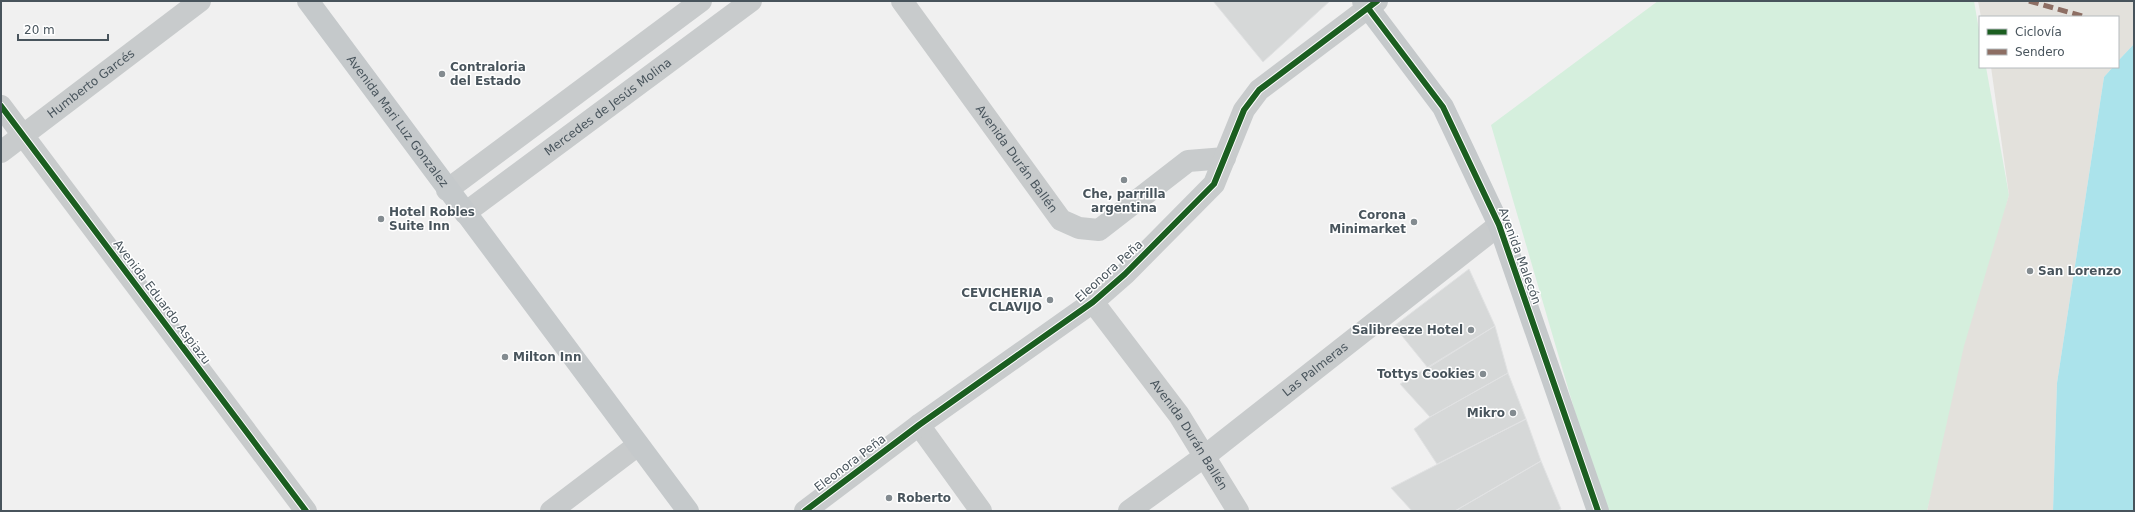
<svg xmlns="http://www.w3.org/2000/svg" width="2135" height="512" font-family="'DejaVu Sans',sans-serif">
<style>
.green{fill:#d5efdd}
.sand{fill:#e3e1dc}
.water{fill:#abe3eb}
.building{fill:#d6d8d8;stroke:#e1e2e3}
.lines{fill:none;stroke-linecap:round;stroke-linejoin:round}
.minor{stroke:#c8cbcc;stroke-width:22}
.major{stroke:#c5c9cb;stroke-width:22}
.quiet{stroke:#8d6e63;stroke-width:5;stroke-dasharray:10 5;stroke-linecap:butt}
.cycleway-casing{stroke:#fff;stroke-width:8}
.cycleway{stroke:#1b5e20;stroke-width:6}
.poi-dot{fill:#838b90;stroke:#fff;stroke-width:1.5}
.labels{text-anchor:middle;stroke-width:3;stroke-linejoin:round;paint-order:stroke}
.poi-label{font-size:12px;font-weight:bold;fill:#48545c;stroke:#fff;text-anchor:start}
.street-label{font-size:12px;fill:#48545c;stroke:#fff}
</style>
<rect width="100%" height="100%" fill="#f0f0f0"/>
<path class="green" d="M1658,1H1974L1980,36V67H1986L2009,195L1927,511H1604L1491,125Z"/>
<path class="sand" d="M1978,1H2134V44L2118,61V17H1981Z
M1991,67H2113L2104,77L2057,383L2053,511H1927L1964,346L2009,195Z"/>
<path class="water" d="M2134,44V511H2053L2057,383L2104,77L2113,67H2118V61Z"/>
<path class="building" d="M1213,1H1330L1263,62Z
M1469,269L1495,326L1428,368L1394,326Z
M1495,326L1508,373L1430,417L1400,384Z
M1508,373L1526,419L1437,464L1414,429L1430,417Z
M1526,419L1541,461L1455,511H1412L1391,488Z
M1541,461L1561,509L1557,511H1455Z"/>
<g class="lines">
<g class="minor">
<path id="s1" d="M902,1L1061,220L1079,228L1099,230L1188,161L1225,158"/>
<path d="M1,106L306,511"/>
<path id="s2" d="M1,152L200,1"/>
<path d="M447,190L701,1"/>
<path id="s3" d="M465,213L751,1"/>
<path id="s4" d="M1093,302L1179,415L1238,511"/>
<path d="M919,425L981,511"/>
<path d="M551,511L638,445"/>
<path d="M805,511L919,425L1093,302L1125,274L1214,184L1244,110L1259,90L1377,1"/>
<path id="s5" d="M1129,511L1205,456L1499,225"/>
</g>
<g class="major">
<path id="s6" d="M308,1L688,511"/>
<path d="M1363,1L1443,107L1499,225L1598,511"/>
</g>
<path class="quiet" d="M2029,1L2086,17"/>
<g class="cycleway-casing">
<path id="cycleway" d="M1368,8L1443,107L1499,225L1598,511
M1,106L306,511
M805,511L919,425L1093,302L1125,274L1214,184L1244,110L1259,90L1377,1"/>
</g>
<use href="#cycleway" class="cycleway"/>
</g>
<g class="poi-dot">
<circle cx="442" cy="74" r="4"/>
<circle cx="1124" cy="180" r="4"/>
<circle cx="381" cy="219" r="4"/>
<circle cx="1414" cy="222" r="4"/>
<circle cx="2030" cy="271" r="4"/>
<circle cx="1050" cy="300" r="4"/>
<circle cx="1471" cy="330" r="4"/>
<circle cx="505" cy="357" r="4"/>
<circle cx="1483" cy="374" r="4"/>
<circle cx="1513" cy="413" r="4"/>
<circle cx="889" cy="498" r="4"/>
</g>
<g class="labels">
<g class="poi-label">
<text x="450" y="71">Contraloria<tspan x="450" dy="14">del Estado</tspan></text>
<text x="1124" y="198" text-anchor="middle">Che, parrilla<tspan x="1124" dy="14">argentina</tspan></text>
<text x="389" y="216">Hotel Robles<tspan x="389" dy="14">Suite Inn</tspan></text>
<text x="1406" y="219" text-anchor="end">Corona<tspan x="1406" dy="14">Minimarket</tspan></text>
<text x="2038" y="275">San Lorenzo</text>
<text x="1042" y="297" text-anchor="end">CEVICHERIA<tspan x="1042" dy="14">CLAVIJO</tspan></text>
<text x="1463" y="334" text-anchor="end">Salibreeze Hotel</text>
<text x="513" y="361">Milton Inn</text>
<text x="1475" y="378" text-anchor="end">Tottys Cookies</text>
<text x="1505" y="417" text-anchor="end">Mikro</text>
<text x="897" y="502">Roberto</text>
</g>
<g class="street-label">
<text dy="4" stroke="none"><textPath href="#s2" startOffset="113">Humberto Garcés</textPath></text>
<text dy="4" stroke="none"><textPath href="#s3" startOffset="178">Mercedes de Jesús Molina</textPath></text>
<text dy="4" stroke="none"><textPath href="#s6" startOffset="150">Avenida Mari Luz Gonzalez</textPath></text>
<text dy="4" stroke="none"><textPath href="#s1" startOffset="195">Avenida Durán Ballén</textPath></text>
<text transform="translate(1520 256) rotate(70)" y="4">Avenida Malecón</text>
<text transform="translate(1109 271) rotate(-42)" y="4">Eleonora Peña</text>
<text transform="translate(162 302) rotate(53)" y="4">Avenida Eduardo Aspiazu</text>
<text dy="4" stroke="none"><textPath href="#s5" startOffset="234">Las Palmeras</textPath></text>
<text dy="4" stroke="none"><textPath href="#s4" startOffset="164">Avenida Durán Ballén</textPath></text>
<text transform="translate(850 463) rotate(-37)" y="4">Eleonora Peña</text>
</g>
</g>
<rect width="2135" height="512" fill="none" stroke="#48545c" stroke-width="4"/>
<rect x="1979" y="16" width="140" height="52" fill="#ffffff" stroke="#b6bbbe"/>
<rect x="1987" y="29" width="20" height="6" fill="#1b5e20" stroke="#b6bbbe"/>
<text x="2015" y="36" font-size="12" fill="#48545c">Ciclovía</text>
<rect x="1987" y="49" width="20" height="6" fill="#8d6e63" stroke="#b6bbbe"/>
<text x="2015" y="56" font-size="12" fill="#48545c">Sendero</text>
<path d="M18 34v6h90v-6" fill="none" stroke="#48545c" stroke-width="2"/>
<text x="24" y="34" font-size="12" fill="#48545c" stroke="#ffffff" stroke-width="3" paint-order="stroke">20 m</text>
</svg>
